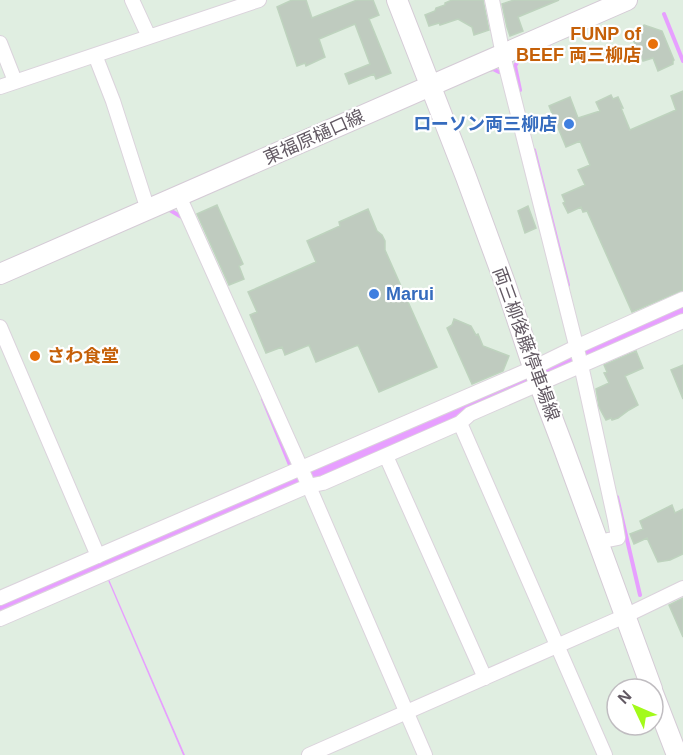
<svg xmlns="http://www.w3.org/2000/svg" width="683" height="755" font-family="Helvetica,'Noto Sans JP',sans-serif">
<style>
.water{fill:#e79fff}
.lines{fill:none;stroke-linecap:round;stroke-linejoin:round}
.stream{stroke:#e79fff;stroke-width:4}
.river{stroke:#e79fff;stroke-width:24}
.building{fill:#bfcbbf;stroke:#bed3be;stroke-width:1.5}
.street-casing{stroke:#dbd3dc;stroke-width:16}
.secondary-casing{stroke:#d5cbd6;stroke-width:22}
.street{stroke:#fff;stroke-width:14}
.secondary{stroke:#fff;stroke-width:20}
.food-dot{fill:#e8710a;stroke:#fff;stroke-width:2}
.shop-dot{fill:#3f7fe0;stroke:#fff;stroke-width:2}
.labels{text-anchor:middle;stroke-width:4.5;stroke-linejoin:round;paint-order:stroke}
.food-label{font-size:18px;font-weight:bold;fill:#c56008;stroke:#fff;text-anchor:end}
.shop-label{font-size:18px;font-weight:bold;fill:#366cbe;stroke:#fff;text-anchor:end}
.street-label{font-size:18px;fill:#625963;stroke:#fff}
</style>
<rect width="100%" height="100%" fill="#e0eee1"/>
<path class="water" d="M108,577L185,755H183L107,578Z"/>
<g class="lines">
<path class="stream" d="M664,14L683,61
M489,70L493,69L499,72
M520,90L515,66L519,59L549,45
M534,150L568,285
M168,209L185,219
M263,399L290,465
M617,497L640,595"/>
<path class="river" d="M0,609L298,480L683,310"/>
</g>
<path class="building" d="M292,0H306L312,18L357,0H373L379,15L369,19L391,73L376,79L374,74L349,84L345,74L370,64L355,24L319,39L325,57L306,66L305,63L297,66L277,7Z
M452,0H483L489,30L474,35L472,27L458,19L440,25L439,23L429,26L425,15L435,11L436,8L445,5V3Z
M514,0H559L518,17L523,31L510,36L507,27L502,4Z
M644,25L662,31L674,60L673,61V64L658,71L653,58L643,61L628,29L638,32Z
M683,91V290L632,312L587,211L583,212L581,207L568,213L563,203L565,202L562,195L585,185L578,170L590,165L580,141L566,147L549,106L570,97L578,118L600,111L596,102L611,95L613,99L618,97L623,108H621L630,130L676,110L671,96Z
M217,205L243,264L239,266L244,279L229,285L197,214Z
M528,206L536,228L525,233L518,211Z
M368,209L377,231L382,235L385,241V250L437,367L379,392L358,345L316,362L309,345L285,355L282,347L266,353L250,315L257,312L248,292L316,262L307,241L340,226L339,222Z
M454,319L471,326L476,335L478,334L483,346L509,356L503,371L472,384L447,328L452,325Z
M636,351L643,368L625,376L638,405L629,410L618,418L612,420L611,418L606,420L599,407L596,389L609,383L604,373L607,372L604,365Z
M683,365V399L671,370Z
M672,505L675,513L683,509V554L670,560L658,562L647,538L634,544L630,534L643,529L640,521Z
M683,598V637L669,605Z"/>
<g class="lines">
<g class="street-casing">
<path id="street" d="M132,0L149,37
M492,0L503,55L581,365L615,520L618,538L598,542
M0,43L15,81
M95,55L113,101L148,210
M0,87L259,0
M179,196L301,468L425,755
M0,327L98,556
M460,423L605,755
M386,456L485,678
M0,598L533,368L576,347L683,299
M0,619L308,486L323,483L460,423L470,414L683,321
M309,755L625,616L683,588"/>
</g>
<g class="secondary-casing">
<path id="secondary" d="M397,0L466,177L505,283L534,370L564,449L652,689
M0,274L627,0
M653,693L677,755"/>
</g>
<use href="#street" class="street"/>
<use href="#secondary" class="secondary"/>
</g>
<g class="food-dot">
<circle cx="653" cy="44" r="6"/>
<circle cx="35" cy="356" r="6"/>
</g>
<g class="shop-dot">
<circle cx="569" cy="124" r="6"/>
<circle cx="374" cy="294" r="6"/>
</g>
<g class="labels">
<g class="food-label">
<text x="641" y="40">FUNP of<tspan x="641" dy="21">BEEF 両三柳店</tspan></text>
<text x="47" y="362" text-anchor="start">さわ食堂</text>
</g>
<g class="shop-label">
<text x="557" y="130">ローソン両三柳店</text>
<text x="386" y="300" text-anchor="start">Marui</text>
</g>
<g class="street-label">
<text transform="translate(314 137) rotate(-24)" y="6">東福原樋口線</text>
<text transform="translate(526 344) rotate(70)" y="6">両三柳後藤停車場線</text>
</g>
</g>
<g transform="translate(635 707) rotate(314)"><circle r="28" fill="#ffffff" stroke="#c0bdc1" stroke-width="1.5"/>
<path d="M0-4.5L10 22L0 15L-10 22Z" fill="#a3fa1a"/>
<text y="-9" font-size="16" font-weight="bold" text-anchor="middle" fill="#625963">N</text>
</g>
</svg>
